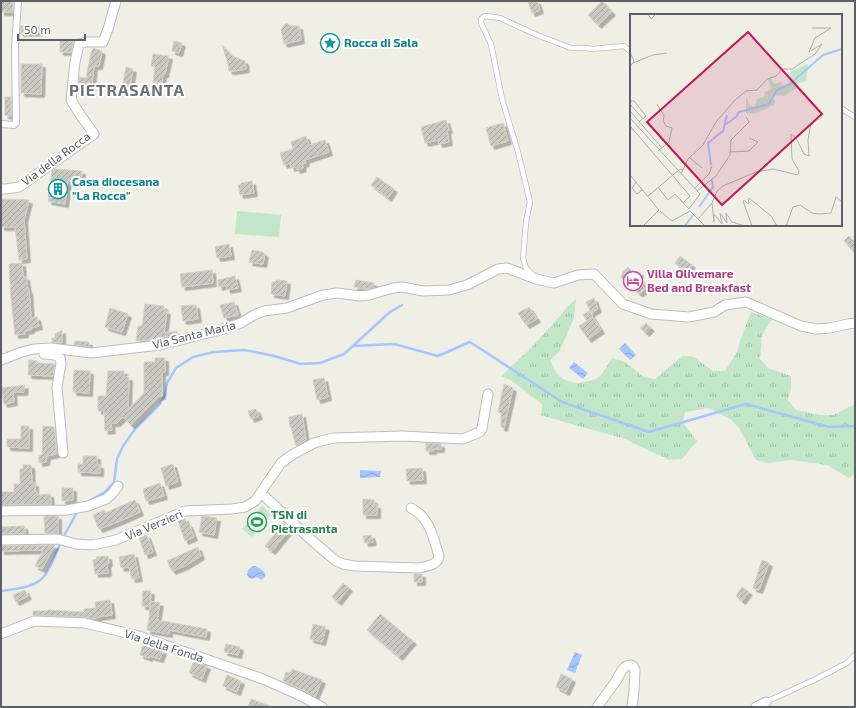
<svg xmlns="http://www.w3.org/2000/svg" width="856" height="708" font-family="'Exo 2',sans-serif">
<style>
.grass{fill:url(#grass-tufts)}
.pitch{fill:#c1e6c8}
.water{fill:url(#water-waves)}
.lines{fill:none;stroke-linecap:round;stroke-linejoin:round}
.stream{stroke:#a5c6ff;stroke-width:2.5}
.building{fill:url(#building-hatch);stroke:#d4d2c3;filter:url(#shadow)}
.service-casing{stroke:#bcbdc3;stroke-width:6}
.pedestrian-casing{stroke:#bcbdc3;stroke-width:8}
.minor-casing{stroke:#bcbdc3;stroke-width:11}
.service{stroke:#fff;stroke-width:4.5}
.pedestrian{stroke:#fff;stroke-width:6}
.minor{stroke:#fff;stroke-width:9}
.labels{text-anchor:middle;stroke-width:4;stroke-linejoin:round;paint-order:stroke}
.culture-label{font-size:12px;font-weight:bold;fill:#0d838f;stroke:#fff;text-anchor:start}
.street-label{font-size:12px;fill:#5c5f65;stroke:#fff}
.hotel-label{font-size:12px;font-weight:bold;fill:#b23c85;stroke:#fff;text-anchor:start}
.leisure-label{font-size:12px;font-weight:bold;fill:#27864d;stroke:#fff;text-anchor:start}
.district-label{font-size:16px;font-weight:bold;letter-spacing:1px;fill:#6d7077;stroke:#fff}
.inset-river{fill:none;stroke:#a5c6ff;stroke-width:2}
.inset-road{fill:none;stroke:#b0b1ae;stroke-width:1}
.view{fill:#c2185b;fill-opacity:0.15;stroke:#c2185b;stroke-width:2}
.inset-edge{fill:none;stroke:#5c5f65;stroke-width:2}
</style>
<defs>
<pattern id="grass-tufts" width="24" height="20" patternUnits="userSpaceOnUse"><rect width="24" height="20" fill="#c1e6c8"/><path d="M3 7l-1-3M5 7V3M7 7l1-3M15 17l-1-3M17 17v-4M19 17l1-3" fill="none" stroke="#a0bea6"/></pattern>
<pattern id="water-waves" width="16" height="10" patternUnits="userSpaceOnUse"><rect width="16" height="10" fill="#a5c6ff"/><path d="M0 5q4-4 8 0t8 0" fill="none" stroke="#8aa4d2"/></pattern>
<pattern id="building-hatch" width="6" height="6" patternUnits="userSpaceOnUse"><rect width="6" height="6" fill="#cac9c2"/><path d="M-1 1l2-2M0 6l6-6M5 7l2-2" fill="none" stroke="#a7a6a1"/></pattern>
<filter id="shadow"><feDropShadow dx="3.5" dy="3.5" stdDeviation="0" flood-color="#0004"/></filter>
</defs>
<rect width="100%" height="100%" fill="#efefe5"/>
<path class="grass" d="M576,299L574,318L559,352L550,360C557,378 565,385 585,382C590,381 597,379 600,376C605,371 608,363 613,358L625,362L644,377L655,379L682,356L694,357L713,371H725L737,352L740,341L751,312L772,319L762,335L760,359L768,368L791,376V389L788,400L796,410L820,415H833L855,404V473L849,478L827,465L792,460L767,463L756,460L739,428L730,419L708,408L685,412L683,423L697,441L682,459L669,460L625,439L540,415L542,410V404L512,381L501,376L529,350L560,316L567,307Z"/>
<path class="pitch" d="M237,211L281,215L279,237L235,234Z
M262,506L271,514L252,537L242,529Z"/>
<path class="water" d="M625,343L636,355L630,360L619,349Z
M574,362L588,373L583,379L569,368Z
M360,470L381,471L380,477L360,478Z
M253,566H256C262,570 271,574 261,580L257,577L252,579L249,578L247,575L248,570Z
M575,652L582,655L575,673L567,670Z"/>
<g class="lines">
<path class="stream" d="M353,346L394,344L438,356L470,342L562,402L649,432L746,404L829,427L855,426
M89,501L105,492L114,482L117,459L123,446L135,429L159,405L165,395L167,383L176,368L193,357L214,352L245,350L274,356L301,364L320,363L344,354L390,312L402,305
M64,536L76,514
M1,591C15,589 36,588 45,575C51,567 56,553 60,544"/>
</g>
<path class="building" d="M1,1H13V12H1Z
M528,1H537L540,10L532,13Z
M602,1L612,12L598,25L588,15Z
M286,23L291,26H299L301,40L284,44L281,29Z
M21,26H40V32L20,33Z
M60,40H69V41L74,42L71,52H60Z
M174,41L182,43L179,53L172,51Z
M222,45L232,56L245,61L246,69L234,71H229L228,64Z
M93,48L102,51L99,66H94L91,93L81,92L82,84H79V77L86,78L91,53Z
M153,54L169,56L165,74H163L162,83L153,82L155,67L151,66Z
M21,64H42L41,94L21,93Z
M126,67L133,69L130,85L123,83Z
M5,97H11V116L5,115Z
M446,120L449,130H447L449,142L439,144L438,140L425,143L421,127Z
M503,123L508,141L491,146L486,128Z
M306,136L309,145L325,140L329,152L305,160L306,163L302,164L303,168L297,170L296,167L291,168L290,163L284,165L280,153L293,149L291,142Z
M55,169L82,171L81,181L68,180L65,204L48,201L52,171Z
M377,177L394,189L388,198L371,185Z
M252,181L254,193L240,195L238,185H241V183Z
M1,199L29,200L24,220L27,259L19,260L15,227H1Z
M849,236L855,242V253L844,241Z
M229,244L231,256L217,258L215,247Z
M252,250L263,252V253L265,254L263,264L249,262Z
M680,256L692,265L687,272L675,263Z
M22,263L23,277H26L28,290H29L31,318L37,317L39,326L31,328V330L25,331V334L15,335L11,298L9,264Z
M628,267L632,272H640L639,277L647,287L641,293H638L628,282L626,284L621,277L623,272Z
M212,270L213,283L182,287L180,274Z
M235,276L238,288L227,290L226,285L219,287L218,280Z
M276,280L287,281L285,296L271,294L272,282H276Z
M356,280L374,283L373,288L367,289L354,287Z
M594,298L598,309L591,313L586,302Z
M234,302L238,315L224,318L220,305Z
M145,304L164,306V311H167L164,333L177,331L178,334L159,339L136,341L138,326H142Z
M196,305L198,319L183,321L181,306Z
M529,307L537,319L526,325L518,313Z
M110,308L128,314L122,332L105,327Z
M589,311L601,330L588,339L579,326L587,321L583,315Z
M646,323L651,328L646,333L640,328Z
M62,330V343L52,342V338H55V334Z
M75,341L89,342V347L74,345Z
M155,358H165V372H162V396H159L131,425L123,417L117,423H111L112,430L105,431L104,410L98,411V396H106L108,371H124V377H129L128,410L144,393V362H155Z
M29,360L37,361V363L55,364L53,376L28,375Z
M74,370L90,371L89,393L73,392Z
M324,378L328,397L317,400L313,380Z
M504,384L513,388L504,428L501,427V413L498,412Z
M25,385L24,392H13L14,402L4,404L2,392H1V388Z
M256,409L259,416L251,419L248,411Z
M302,414L306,440L296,446L291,427H290L289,417Z
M21,426H29V448L7,447V439H21Z
M43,426L54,427V432H55L56,445V454L47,456L46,462L39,463V455H42Z
M426,443L441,444V449H433V451H426Z
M83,456H97V465H100V473L78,472V464H83Z
M173,464L178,482L166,486L161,468Z
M23,465H31L32,483H35V492H37V495L50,494L51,504L1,505V492H14V484H20V469H23Z
M422,468L423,480L407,481L406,469Z
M160,483L164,496L146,501L143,489Z
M62,488H73V500L62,501Z
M363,499L374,500V505H377V515H363Z
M135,500L140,512L120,521L99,529L93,515L104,510L105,513Z
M44,516H58V533H45Z
M202,516L217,518L214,535L199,532Z
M185,518L187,524H189L194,537L185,541L178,521Z
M284,523L290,529L272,551L265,546Z
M24,526L25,534H1V527Z
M147,535L153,552L145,555L139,537Z
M371,535L373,542L365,543L363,536Z
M55,545L42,569L35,566L43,550L1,551V546Z
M198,547L201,556L185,566L172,571L167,561Z
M134,554L139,578L132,579L129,567L121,568L119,557Z
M108,556L109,563L107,564L108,573L95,574L93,560L97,559L96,557Z
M762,560L769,563L759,590L753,588Z
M414,574H422V582H414Z
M343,583L349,588L338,602L332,597Z
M742,587L749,592L742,601L736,596Z
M25,590L28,596L16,602L13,595Z
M143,591H151L150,606H142Z
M110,600L112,615L98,617V618L92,619L85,617L33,615V611H48V610L84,612V609L96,608L95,602Z
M150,601L160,603L157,620L207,629L206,637L169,630V634L147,630L149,618Z
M380,614L413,641L399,657L367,630Z
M313,624L326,627L322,642L310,639Z
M143,644L163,651L160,659L149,656V658L140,655Z
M226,644L240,647L238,655L224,652Z
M194,661L207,666L202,679L189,673Z
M292,669L322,680L315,697L308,693L283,681L286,672L290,673Z
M561,674L572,679L566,692L556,687Z
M227,675L241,681L237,692L223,686Z
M251,699L270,706V707H248Z"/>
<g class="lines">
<g class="service-casing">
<path id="service" d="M841,108L848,113L855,117
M534,276L526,268L523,258L526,222L530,202L518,152L502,99L491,44L481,23V19L485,16L500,18L537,35L571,48H586L592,49L624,46L631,52
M766,702L816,679L847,663L855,655"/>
</g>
<g class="pedestrian-casing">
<path id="pedestrian" d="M1,124L14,125L16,123L15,47L18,1"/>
</g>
<g class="minor-casing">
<path id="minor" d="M1,189H6L19,187L94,134L81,116L71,100L75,62L79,44L87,42H103L108,29L116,1
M44,354L55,355L60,358L61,363L57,387L63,453
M1,360L22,352L34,349L51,348L91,353L160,345L220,330L241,323L254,315L264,311L287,308L323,295L337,293L360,296L369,295L393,288L402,287L423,291L449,290L467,285L498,269L507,268L536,279L554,283L578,275L594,274L623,304L651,314L689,317L714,312L725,305L746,302L801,326L816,329L830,328L848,324L855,323
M261,493L309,538L336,561L343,564L355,566L419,568C427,566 438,565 439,556C433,537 430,518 411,508
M1,511L67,510L88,506L106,499L112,494L118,486
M1,540L58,539L76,544L93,545L116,540L185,511L232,509L245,507L255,501L281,463L292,455L314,443L321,441L334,438L402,436L463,439L480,432L482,428L488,394
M1,634L34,621L85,623L139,636L263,679L299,695L322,707
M597,707L616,681L622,670L626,666L630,665L633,666L635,670L634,691L632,707
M756,707L766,702"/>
</g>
<use href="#service" class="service"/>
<use href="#pedestrian" class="pedestrian"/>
<use href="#minor" class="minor"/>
</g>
<defs>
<g id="sight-ring" transform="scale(1)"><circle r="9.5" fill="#fff" stroke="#0f9aa8" stroke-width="1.5"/><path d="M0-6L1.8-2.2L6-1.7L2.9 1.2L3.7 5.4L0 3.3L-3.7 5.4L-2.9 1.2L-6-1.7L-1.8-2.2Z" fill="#0f9aa8"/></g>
<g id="building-ring" transform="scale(1)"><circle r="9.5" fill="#fff" stroke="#0f9aa8" stroke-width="1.5"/><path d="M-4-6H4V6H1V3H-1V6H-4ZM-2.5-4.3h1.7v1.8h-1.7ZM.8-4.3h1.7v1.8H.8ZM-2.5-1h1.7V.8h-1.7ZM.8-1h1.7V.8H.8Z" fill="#0f9aa8"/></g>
<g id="hotel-ring" transform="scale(1)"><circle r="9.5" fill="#fff" stroke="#d1479c" stroke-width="1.5"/><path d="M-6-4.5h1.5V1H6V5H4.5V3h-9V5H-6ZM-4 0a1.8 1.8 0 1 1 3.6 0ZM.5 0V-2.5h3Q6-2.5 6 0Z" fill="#d1479c"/></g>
<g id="stadium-ring" transform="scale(1)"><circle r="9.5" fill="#fff" stroke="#2e9e5b" stroke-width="1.5"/><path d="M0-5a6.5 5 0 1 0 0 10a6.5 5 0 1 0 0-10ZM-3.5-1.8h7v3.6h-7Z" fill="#2e9e5b"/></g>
</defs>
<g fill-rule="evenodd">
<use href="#sight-ring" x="330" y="43"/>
<use href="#building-ring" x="58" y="189"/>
<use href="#hotel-ring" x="633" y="281"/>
<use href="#stadium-ring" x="257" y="522"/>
</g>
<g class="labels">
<g class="culture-label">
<text x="344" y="47">Rocca di Sala</text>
<text x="72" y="186">Casa diocesana<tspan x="72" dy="14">"La Rocca"</tspan></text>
</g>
<g class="street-label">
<text transform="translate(56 159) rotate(-36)" y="4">Via della Rocca</text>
<text transform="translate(194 335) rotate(-14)" y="4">Via Santa Maria</text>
<text transform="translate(154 525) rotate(-23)" y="4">Via Verzieri</text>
<text transform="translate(164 646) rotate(18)" y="4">Via della Fonda</text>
</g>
<g class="hotel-label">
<text x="647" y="278">Villa Olivemare<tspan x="647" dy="14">Bed and Breakfast</tspan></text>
</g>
<g class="leisure-label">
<text x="271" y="519">TSN di<tspan x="271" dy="14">Pietrasanta</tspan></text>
</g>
<g class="district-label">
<text x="127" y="96">PIETRASANTA</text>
</g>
</g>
<g transform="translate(630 14)">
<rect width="212" height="212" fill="#efefe5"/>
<path d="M178,50L176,67L169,69L167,74L154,82L143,81L141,84L145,86L144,91L124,100L116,99V82L120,92H125L127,85L134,83L135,78L141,75L138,65L141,64L144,70L150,68L154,72L159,69L161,57Z" fill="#c1e6c8"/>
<path class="inset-river" d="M95,111L106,103L109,98L139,90L147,76L160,70L193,41L212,35M81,151L78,129L93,117L97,101M69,193L83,173L82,166M55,212L63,201"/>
<path class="inset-road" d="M18,0L21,5L26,0M0,38L4,47L0,53M3,49L23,41L37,39M0,87H4L16,102L9,108M0,90L13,105M27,90L34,102L33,107L36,112L42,114L39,128L28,137M0,97L32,134M0,104L70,180L59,195M0,112L60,182L53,189M100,138L119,137L128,128L119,124M60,144L72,154M51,160L58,145L73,131L86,108L105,86L116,77L127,76L137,65L146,62L152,55H162L185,40L192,30L179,38L185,24L201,14H182M0,161L29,196M6,168L2,174L7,180L12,176M28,173L38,186L45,180L59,195M64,175L79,160L82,152M67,177L86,162L100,141L101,126L119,108L116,103M18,182L50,155L53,156M82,189L87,177L93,172L126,158L143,155L168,161L169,157L162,145L161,120L166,124L174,140L179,142L178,126L181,109M30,197L42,207L60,197L75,212M68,205L82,189L84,208V200L92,210L90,199L97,209L96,199L102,208L115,212M13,212L29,196M122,212L113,187L114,186L118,190L119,184L141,202L147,212M156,212L163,193L170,191L182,199L189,200L201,199L206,183L212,188"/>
<path class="view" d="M118,18L192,100L92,191L17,108Z"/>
<rect width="212" height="212" class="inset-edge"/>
</g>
<rect width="856" height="708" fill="none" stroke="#5c5f65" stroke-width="4"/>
<path d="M18 34v6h67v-6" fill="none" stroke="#5c5f65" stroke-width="2"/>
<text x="24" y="34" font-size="12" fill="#5c5f65" stroke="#ffffff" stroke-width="3" paint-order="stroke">50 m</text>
</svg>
